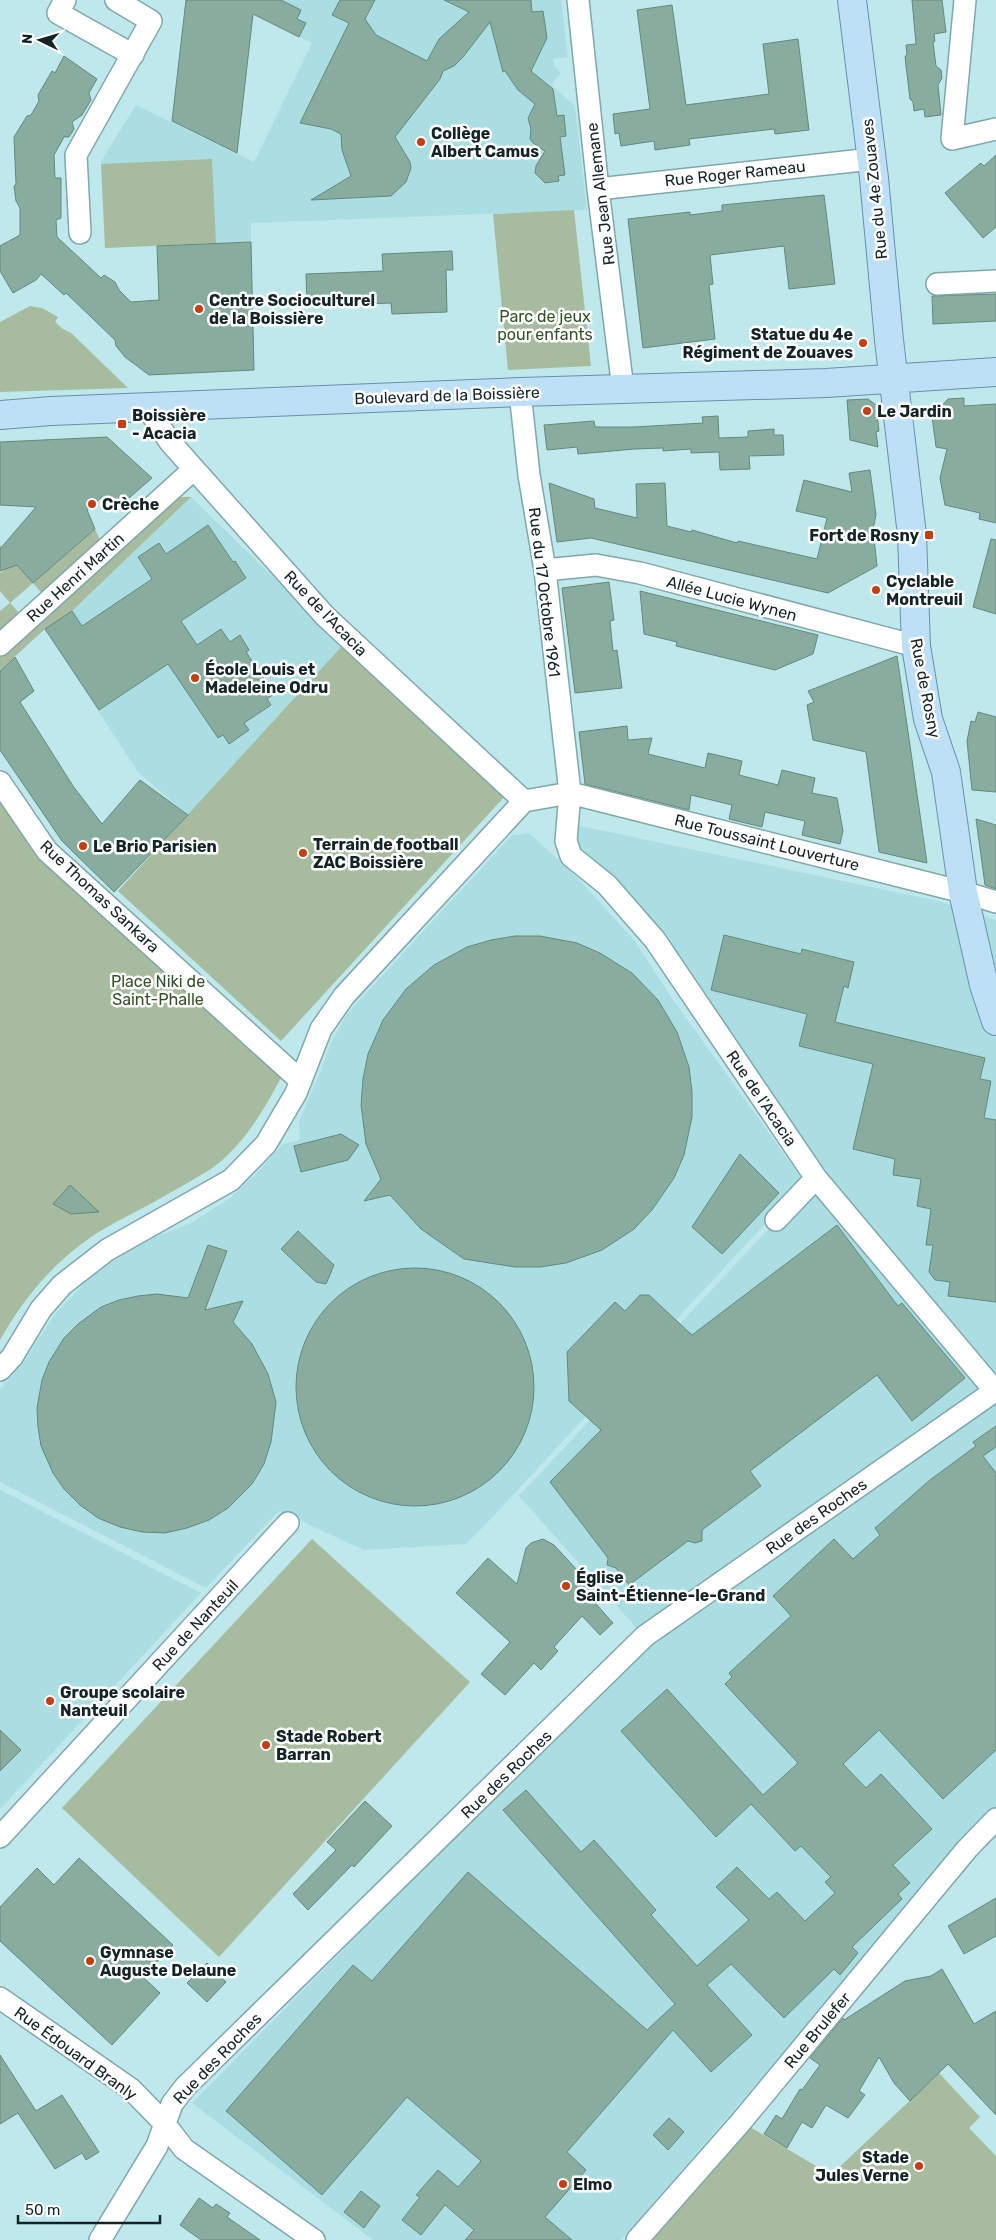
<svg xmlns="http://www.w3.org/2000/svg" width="996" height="2240" font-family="Rubik,sans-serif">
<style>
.built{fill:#aadee3}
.green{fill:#a7bb9f}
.building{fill:#88ad9f;stroke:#65887c}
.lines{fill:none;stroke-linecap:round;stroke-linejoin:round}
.minor-casing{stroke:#80a8ac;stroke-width:24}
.major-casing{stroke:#6591aa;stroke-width:30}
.minor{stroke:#fff;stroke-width:21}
.major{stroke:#bde0f7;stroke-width:28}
.poi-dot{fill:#c53d11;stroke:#fff;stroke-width:2}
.labels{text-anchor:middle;stroke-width:5;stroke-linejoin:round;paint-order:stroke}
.poi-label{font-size:16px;font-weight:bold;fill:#142426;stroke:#fff;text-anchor:start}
.street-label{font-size:16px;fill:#142426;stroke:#fff}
.park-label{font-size:16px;fill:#345228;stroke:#fff}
</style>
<rect width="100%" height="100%" fill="#bee8ec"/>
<path class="built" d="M224,0H561L568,57L553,59L555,67L561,73L551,85L575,106L587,210L251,223V242L107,248L101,161L136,105L254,162L312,43Z
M191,497L343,645L188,815L138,772L45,629L72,611Z
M566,823L938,901L996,920V1807L621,2240H373L192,2103L648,1641L519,1496L816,1178L655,940L571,856Z
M529,833L571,871L635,941L671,997L804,1182L484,1526L466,1544L364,1550L279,1511L206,1588L0,1482V1389L21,1366L55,1314L86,1282L113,1261L150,1239L189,1224L230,1198L256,1174L283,1144L300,1140L299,1121L302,1114L320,1073L331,1043L347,1014L512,835Z
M0,1490L201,1593L0,1809Z"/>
<path class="green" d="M212,159L216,243L105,248L101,164Z
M574,210L591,366L508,370L493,214Z
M30,306L42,308L58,317L55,322L63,329L71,333L128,388L0,392V322Z
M174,497H191L72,611L45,629L0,670V649Z
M95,529L102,545L44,596L33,583L10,603L21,615L0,634V611L10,603L0,591V573L6,569L0,561V545L33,583Z
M343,645L506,795L281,1041L118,891Z
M0,793L283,1074C266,1106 248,1138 220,1162C211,1170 200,1175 191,1181C167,1195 143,1208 118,1221C66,1248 28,1290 0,1340Z
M312,1539L470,1682L219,1957L62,1808Z
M939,2073L980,2117L969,2128L996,2156V2240H651L750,2127L831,2175Z"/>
<path class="building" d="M186,0H281L301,10L297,19L306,23L299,37L253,14L237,153L172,121Z
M340,0H375L365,19L376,35L427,61L439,39L469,12L444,0H531L532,12L543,11L547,38L531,71L553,89L557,116L564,115L566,136L560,137L565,175L558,176L559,181L545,183L535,173L536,166L545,151L533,143L530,139L531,129L528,118L535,104L518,90L505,71L503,72L490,22L463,57L454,66L443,71L440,79L395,137L410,162L411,168L406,182L391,196L311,200L351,176L342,150L341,134L331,129L300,123L349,23L332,15Z
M912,0H942L946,32L934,34L935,41L933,42L936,66L941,70L942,78L938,85L941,115L925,117L924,109L914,111L913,102L910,99L905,57L907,54L906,45L916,44Z
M672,5L686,105L769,94L763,44L798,39L809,130L775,134L774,129L689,139L690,145L655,150L654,141L621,146L619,133L615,134L613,114L650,109L637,10Z
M64,56L97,79L89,93L91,100L82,115L72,122L74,129L69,137H64L54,155L55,178H61V218L56,220L57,237L101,278L104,275L115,282L119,290L131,302L159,300L157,246L251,242L254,370L149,375L125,357L116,346L115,340L66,293L64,295L41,274L36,280L13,293L0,271V246L20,235V208L16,201L14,186L16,184L14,137L27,116L31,115L39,101L38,95L52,71L55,73Z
M996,155V227L983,238L945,193L981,163L984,166Z
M824,195L835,284L789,289L784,246L710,255L713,284L709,285L715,339L643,348L628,219L690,212V215L722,211V205Z
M452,251L453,270H446L447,312L392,314L391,303L307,306L306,274L383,271L382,254Z
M996,294V321L933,324L932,296Z
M964,398V406L996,404V523L979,519L980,513L945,505L940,478L947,449L936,447L932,417L948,399Z
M868,399L876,405L879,431L876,432L878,447L850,440L847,400Z
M718,416L719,438L748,437V431L774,429V435H783L784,455L749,456L750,469L720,470L719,452L691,453V449L663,451V448L635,449L578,454L577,447L547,450L544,425L594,421L595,427H634L703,423L702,417Z
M107,437L152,478L122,504L102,497L87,510L95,529L33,583L17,565L0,571V549L36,507L0,505V442Z
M870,470L876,515L873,529L877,566L828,593L591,538L557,542L549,483L594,499L595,508L637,518L636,484L665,483L667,526L691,532L692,530L737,543L738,541L817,559L827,518L796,511L804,480L852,492L849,473Z
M208,525L233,562L235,561L246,578L181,621L197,645L221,629L230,642L240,635L249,650L246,652L274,694L267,699L271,705L244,723L249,730L229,744L223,735L218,738L168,664L99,710L45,629L72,611L82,626L152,579L138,557L159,543L166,554Z
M991,539L996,540V614L973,607Z
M609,582L614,620L610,621L613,651L617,650L622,688L575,693L562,588Z
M640,591L818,635L813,654L775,670L676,646L677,642L644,634Z
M897,656L927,863L879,852L866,752L813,740L807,705L814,702L808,691Z
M15,657L34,691L20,702L73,786L102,824L140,780L188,815L114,892L62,841L0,750V671Z
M978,712L996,717V792L972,790L967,741L971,721L975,722Z
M627,726L628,740L652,738L648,754L705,768L708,753L742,761L739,775L778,785L782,770L815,778L812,793L837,798L843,831L840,844L802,835L805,821L765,812L762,827L729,819L732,805L691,795L689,810L585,784L579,732Z
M976,819L996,825V889L985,885Z
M724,935L801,954L802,949L854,962L848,988L844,986L835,1022L985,1058L980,1079L991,1081L984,1118L996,1120V1302L948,1296L950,1282L935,1280L929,1272L933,1245H926L931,1209L917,1206L921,1179L893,1175L895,1159L853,1149L873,1064L799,1046L807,1014L711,990Z
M515,936H540L577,943L600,953L632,973L658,1000L677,1032L689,1067L692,1092V1117L684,1155L674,1178L652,1210L634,1229L602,1250L566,1263L540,1267H515L464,1259L421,1229L390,1195L364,1201L381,1179L366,1144L361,1105L363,1079L368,1054L383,1020L406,989L434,965L467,947L491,940Z
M341,1134L359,1145L348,1160L301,1172L294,1146Z
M740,1154L779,1193L722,1254L692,1227Z
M70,1185L82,1196L99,1212L71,1214L53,1204Z
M837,1225L898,1306L902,1303L965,1378L912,1421L877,1375L750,1471L761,1486L702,1530V1541L695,1543L688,1541L629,1585L616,1568L607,1565L608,1558L550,1482L601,1430L569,1401L567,1352L615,1302L625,1311L640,1295H649L692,1335Z
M298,1231L334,1265L326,1284L316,1282L281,1249Z
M208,1245L227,1251L205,1310L243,1301L233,1322L252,1344L268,1374L276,1402L271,1442L264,1464L252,1484L228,1508L209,1520L187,1528L165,1533L142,1532L120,1527L98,1518L80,1505L64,1489L53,1473L41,1446L38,1427L37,1408L42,1380L49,1362L64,1338L78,1324L101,1307L119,1300L138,1296L157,1294L188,1298Z
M296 1387a119 119 0 1 1 238 0a119 119 0 1 1-238 0Z
M996,1426V1447L983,1456L996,1473V1750L943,1799L879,1730L843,1764L866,1788L881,1774L932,1829L893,1865L910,1883L898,1894L902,1899L852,1947L858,1953L840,1975L834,1969L784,2018L731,1964L707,1985L752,2035L711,2072L673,2030L567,2152L586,2170L545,2217L572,2240H465L474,2230L445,2205L421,2235L402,2220L420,2197L416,2195L438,2170L458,2187L481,2161L407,2097L322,2195L226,2111L353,1965L372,1981L468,1872L647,2030L675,2004L503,1810L526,1790L581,1852L594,1840L656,1910L651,1915L697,1966L749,1920L716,1887L737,1867L769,1899L777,1892L805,1921L835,1893L825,1882L831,1877L801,1846L795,1851L751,1804L716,1837L621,1731L667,1689L763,1795L798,1763L725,1684L732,1677L729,1673L791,1616L773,1596L834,1539L853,1559L880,1535L875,1528L930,1480L976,1446L973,1442Z
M543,1539L554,1545L590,1584L597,1597L596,1604L613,1623L600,1635L582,1616L554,1647L558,1651L541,1670L534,1663L505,1695L481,1674L510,1642L456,1593L488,1558L517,1584L526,1548L531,1543Z
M0,1730L21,1750L0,1771Z
M365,1801L392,1826L354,1867L352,1865L308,1910L293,1894L336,1850L327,1842Z
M79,1858L173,1945L143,1977L160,1993L112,2045L0,1941V1907L37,1868L54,1885Z
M996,1898V1936L964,1954L948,1926Z
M207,1963L226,1982L207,2002L187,1983Z
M942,1969L974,2024L996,2011V2115L948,2064L910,2101L894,2083L879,2057L859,2091L865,2095L848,2118L826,2105L812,2128L802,2122L787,2148L764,2134L776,2115L782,2119L800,2089L802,2090L820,2065L810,2058L843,2018L844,2020L905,1981L931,1976Z
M0,2055L36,2111L62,2095L99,2152L86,2160L82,2153L55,2169L18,2113L0,2124Z
M669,2118L684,2132L668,2150L653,2135Z
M361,2191L380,2206L364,2228L344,2212Z
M199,2198L213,2208L216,2204L230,2213L227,2217L260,2240H201L180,2225Z"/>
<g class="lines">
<g class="minor-casing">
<path id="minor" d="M65,0L58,13L133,55
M578,0L598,189L623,389
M965,0L952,139L996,129
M598,189L872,159
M80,233L76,155L151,21L116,0
M937,284L996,281
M520,392L529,475L545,570L570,793L566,841L571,856L607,885L655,940L816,1178L995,1391
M147,407L170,442L325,616L524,801
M545,570L596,565L640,573L916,646
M0,645L194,469
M0,782L47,851L301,1081
M776,1220L816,1178
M0,1370L12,1357L41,1309L62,1285L107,1250L231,1180L266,1144L296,1093L321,1029L344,996L524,801L570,793L963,892L996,902
M0,1837L288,1523
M0,1998L131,2089L164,2123L184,2149L314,2240
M100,2240L157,2146L172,2104L185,2087L645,1636L996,1390
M637,2240L740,2123L967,1849L996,1819"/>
</g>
<g class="major-casing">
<path id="major" d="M852,0L874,178L889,340L912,535L916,646L928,719L946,772L963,892L984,985L996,1021
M0,415L51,411L520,392L826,383L996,372"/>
</g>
<use href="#minor" class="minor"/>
<use href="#major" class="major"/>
</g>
<g class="poi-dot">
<circle cx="421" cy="142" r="5"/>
<circle cx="199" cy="309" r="5"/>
<circle cx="863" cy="343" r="5"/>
<circle cx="867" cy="411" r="5"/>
<rect x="117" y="419" width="10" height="10" rx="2.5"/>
<circle cx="92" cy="504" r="5"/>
<rect x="924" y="530" width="10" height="10" rx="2.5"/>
<circle cx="876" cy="590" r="5"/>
<circle cx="195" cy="678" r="5"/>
<circle cx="83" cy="846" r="5"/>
<circle cx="303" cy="853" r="5"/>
<circle cx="566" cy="1586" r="5"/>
<circle cx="50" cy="1701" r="5"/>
<circle cx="266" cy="1745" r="5"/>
<circle cx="90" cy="1961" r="5"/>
<circle cx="919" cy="2166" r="5"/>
<circle cx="563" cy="2184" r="5"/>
</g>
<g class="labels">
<g class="poi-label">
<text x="431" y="139">Collège<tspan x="431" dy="18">Albert Camus</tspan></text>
<text x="209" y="306">Centre Socioculturel<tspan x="209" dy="18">de la Boissière</tspan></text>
<text x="853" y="340" text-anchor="end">Statue du 4e<tspan x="853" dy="18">Régiment de Zouaves</tspan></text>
<text x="877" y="417">Le Jardin</text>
<text x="132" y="421">Boissière<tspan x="132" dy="18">- Acacia</tspan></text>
<text x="102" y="510">Crèche</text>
<text x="919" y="541" text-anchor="end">Fort de Rosny</text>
<text x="886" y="587">Cyclable<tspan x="886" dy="18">Montreuil</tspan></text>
<text x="205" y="675">École Louis et<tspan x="205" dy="18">Madeleine Odru</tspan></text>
<text x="313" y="850">Terrain de football<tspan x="313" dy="18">ZAC Boissière</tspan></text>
<text x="93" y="852">Le Brio Parisien</text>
<text x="576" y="1583">Église<tspan x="576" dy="18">Saint-Étienne-le-Grand</tspan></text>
<text x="60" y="1698">Groupe scolaire<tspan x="60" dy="18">Nanteuil</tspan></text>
<text x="276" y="1742">Stade Robert<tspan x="276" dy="18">Barran</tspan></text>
<text x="100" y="1958">Gymnase<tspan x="100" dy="18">Auguste Delaune</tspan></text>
<text x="909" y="2163" text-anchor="end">Stade<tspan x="909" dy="18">Jules Verne</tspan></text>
<text x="573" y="2190">Elmo</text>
</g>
<g class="street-label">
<text transform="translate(735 173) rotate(-6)" y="6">Rue Roger Rameau</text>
<text transform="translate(874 189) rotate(-96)" y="6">Rue du 4e Zouaves</text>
<text transform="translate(600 194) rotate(-97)" y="6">Rue Jean Allemane</text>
<text transform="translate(447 395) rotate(-2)" y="6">Boulevard de la Boissière</text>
<text transform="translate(75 577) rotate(-42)" y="6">Rue Henri Martin</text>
<text transform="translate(545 592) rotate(83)" y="6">Rue du 17 Octobre 1961</text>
<text transform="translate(732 598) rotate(15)" y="6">Allée Lucie Wynen</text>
<text transform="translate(326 613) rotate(46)" y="6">Rue de l'Acacia</text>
<text transform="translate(926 688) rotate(79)" y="6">Rue de Rosny</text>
<text transform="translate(767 842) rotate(14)" y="6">Rue Toussaint Louverture</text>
<text transform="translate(100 896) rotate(43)" y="6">Rue Thomas Sankara</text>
<text transform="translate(762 1098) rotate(56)" y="6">Rue de l'Acacia</text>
<text transform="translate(816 1516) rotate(-35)" y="6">Rue des Roches</text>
<text transform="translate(195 1625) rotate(-47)" y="6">Rue de Nanteuil</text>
<text transform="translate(506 1774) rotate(-44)" y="6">Rue des Roches</text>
<text transform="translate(817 2030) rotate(-50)" y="6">Rue Brulefer</text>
<text transform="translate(76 2053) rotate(36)" y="6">Rue Édouard Branly</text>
<text transform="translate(217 2058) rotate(-46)" y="6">Rue des Roches</text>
</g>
<g class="park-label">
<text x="545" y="322">Parc de jeux<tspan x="545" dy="18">pour enfants</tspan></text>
<text x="158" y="987">Place Niki de<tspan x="158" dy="18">Saint-Phalle</tspan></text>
</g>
</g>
<g transform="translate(40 40) rotate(275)" stroke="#ffffff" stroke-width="4" paint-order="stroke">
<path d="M0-4L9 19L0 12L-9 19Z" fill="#142426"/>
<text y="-8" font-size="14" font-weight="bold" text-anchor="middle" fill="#142426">N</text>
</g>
<path d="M18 2215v8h142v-8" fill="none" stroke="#142426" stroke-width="2.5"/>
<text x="25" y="2215" font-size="15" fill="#142426" stroke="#ffffff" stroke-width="4" paint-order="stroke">50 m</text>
</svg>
